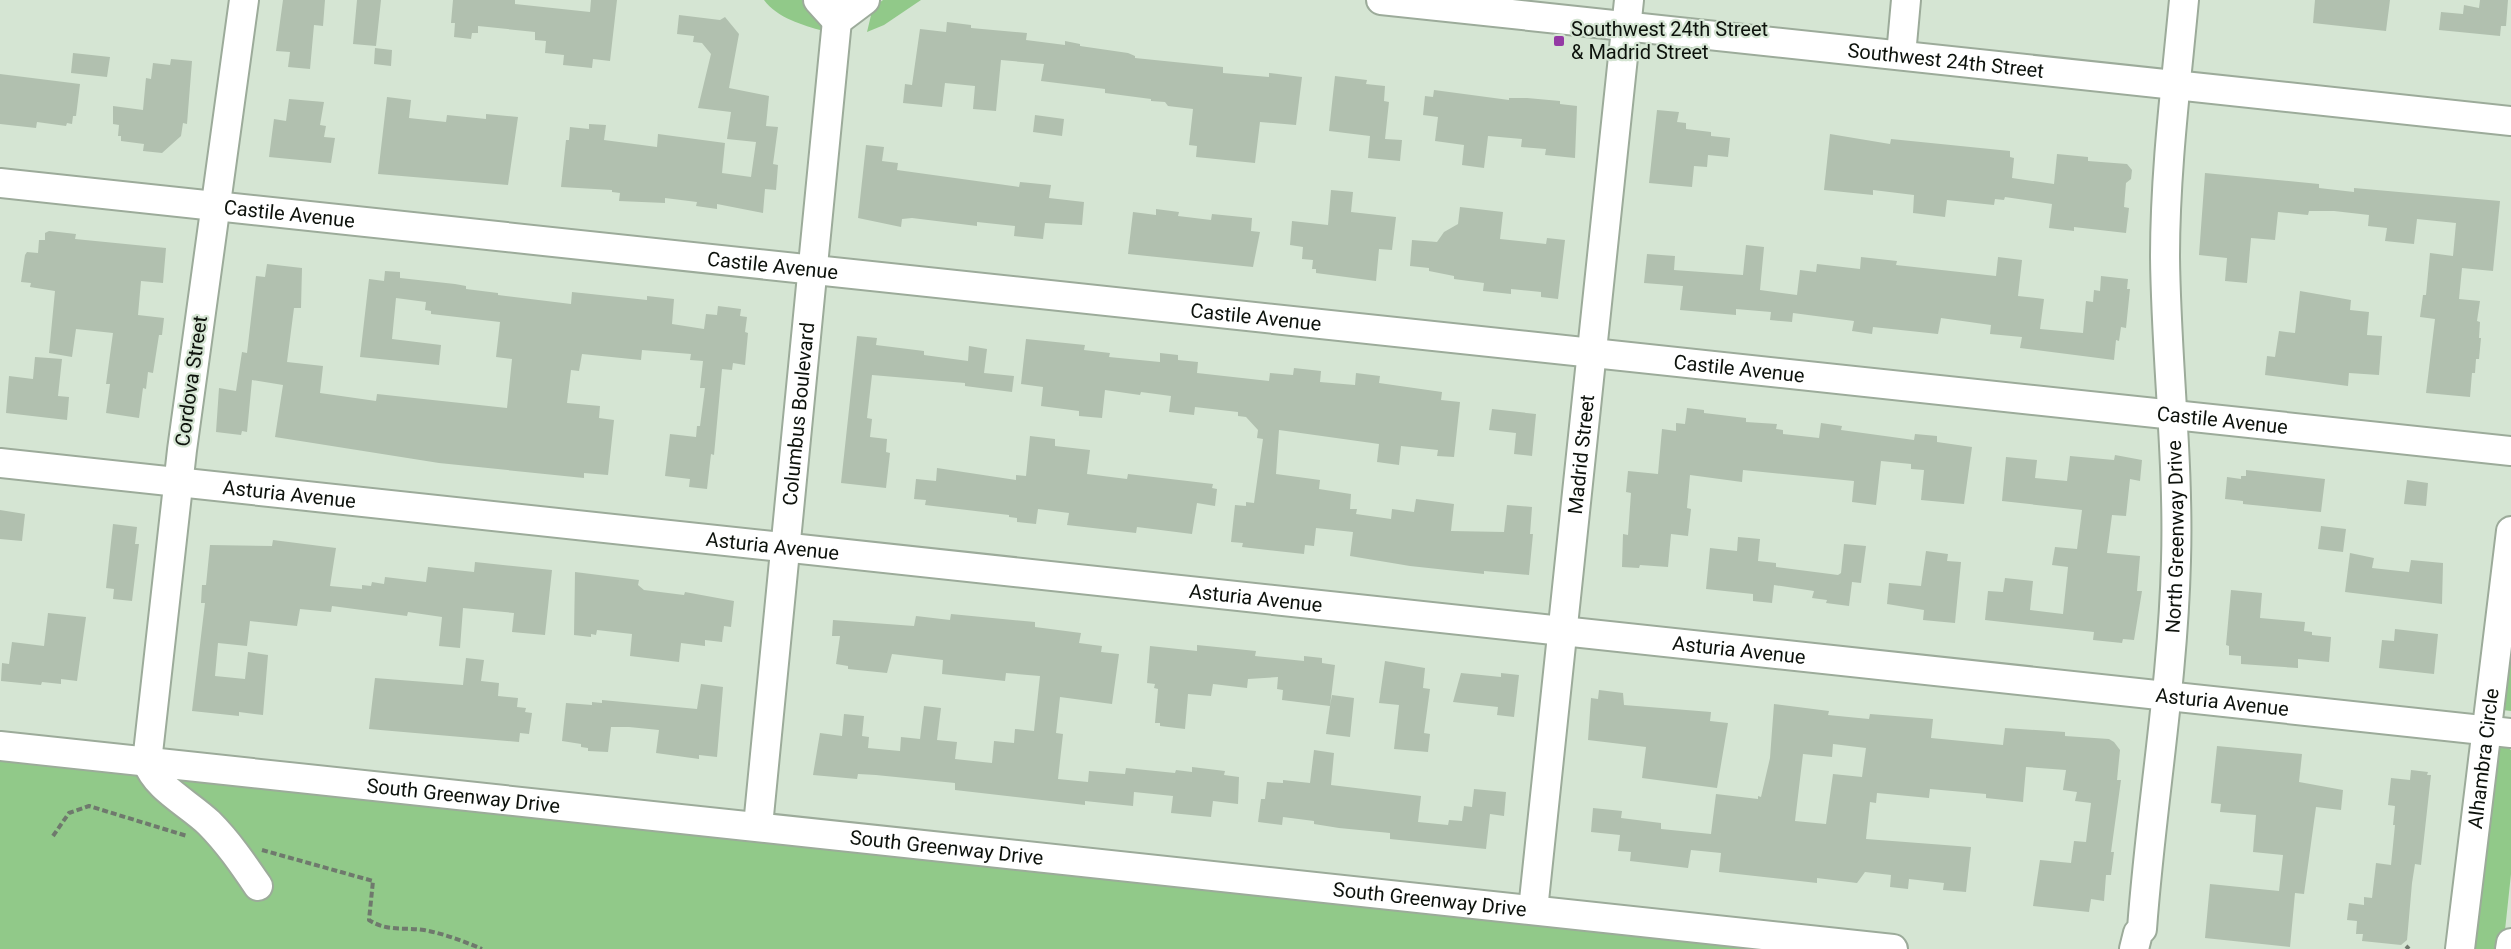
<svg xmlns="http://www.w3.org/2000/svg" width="2511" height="949" font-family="Roboto,sans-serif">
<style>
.green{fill:#91c989}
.building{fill:#b1c0af;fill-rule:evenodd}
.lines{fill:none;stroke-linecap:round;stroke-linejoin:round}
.minor-casing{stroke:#9cab9a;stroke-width:32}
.path{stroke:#6f796d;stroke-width:4;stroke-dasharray:6 3;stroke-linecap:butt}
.minor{stroke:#fff;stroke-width:28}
.poi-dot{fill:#9439a4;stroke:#d5e5d3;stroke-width:2}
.labels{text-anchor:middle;stroke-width:4.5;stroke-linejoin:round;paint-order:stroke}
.poi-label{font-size:20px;fill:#0d120c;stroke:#d5e5d3;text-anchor:start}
.street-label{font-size:20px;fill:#0d120c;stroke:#d5e5d3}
</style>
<rect width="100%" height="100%" fill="#d5e5d3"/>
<path class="green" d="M764,0H802L818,17L823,31C803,25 777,18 764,0Z
M883,0H921L884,25L867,32L873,7Z
M2511,564V711L2494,709Z
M2503,744L2511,750V874L2503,949H2469L2491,748Z
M0,755L1816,949H0Z"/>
<path class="building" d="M283,0H325L323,26L314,25L310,69L288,67L290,52L276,51Z
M357,0H381L376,46L353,44Z
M453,0H515V4L590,12L591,0H617L610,61L593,59L592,68L563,65L564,55L545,53L546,41L535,40V32L478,26V33H472L471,39L454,37L455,23H451Z
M2315,0H2390L2386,31L2313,23Z
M2480,0H2508L2506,26H2501L2500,36L2439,30L2441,12L2463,14L2464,5L2479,8Z
M679,15L720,20L725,17L739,34L729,88L769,96L766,126L778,127L773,164L778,165L776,190L765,189L763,213L717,204V209L696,206L697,202L665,198V203L619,201L620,193L612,192V190L561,187L566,140H569L570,127L589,129V124L606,125L604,140L657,147L658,134L725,143L722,173L751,177L756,142L727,139L731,112L698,108L711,54L702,43L693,42L694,36L677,34Z
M947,22L971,25V28L1027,33L1026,40L1065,45V41L1080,44V46L1128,53L1135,56V58L1223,67V73L1269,77V73L1302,77L1296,125L1260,122L1255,163L1196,157L1197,146L1189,145L1193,109L1168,106L1165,102L1151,101V99L1105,93V89L1041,81L1044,64L1001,60L996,111L973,109L975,86L945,83L942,107L903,103L905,84L912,85L920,29L946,32Z
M375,48L392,50L391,66L374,64Z
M73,53L110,57L107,77L71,73Z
M171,59L192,61L187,124L183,123L181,136L162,153L143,151L144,144L121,141V136H118L119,125L113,124V106L143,110L146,78L151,79L153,63L170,65Z
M0,74L80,84L76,116H73L72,124L67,123L66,126L37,122L36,128L0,124Z
M1335,76L1367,80L1366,84L1385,86L1384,101L1389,102L1385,139L1402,140L1400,161L1368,158L1370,136L1329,131Z
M1434,90L1509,100V98H1527L1560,101V104L1577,106L1575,158L1545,155L1546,149L1521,147L1522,139L1488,136L1484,168L1462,165L1464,145L1435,141L1438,117L1423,115L1425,96L1433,97Z
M387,97L411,100L409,118L446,122L447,115L486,119V114L518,117L508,185L378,174Z
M289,99L324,102L320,125L326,126L324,137L335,138L331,163L269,157L274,119L286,121Z
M1657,110L1679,112L1677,122L1686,123V129L1711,132V136L1730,138L1728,157L1708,155L1707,167L1694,166L1692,187L1649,183Z
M1035,115L1064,119L1062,136L1033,132Z
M1830,134L1890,144L1891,139L2010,151V157L2014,158L2012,178L2054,184L2057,154L2088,157V161L2127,164L2132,170L2131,179L2126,183L2124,207L2129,208L2126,233L2074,227V231L2049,228L2052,204L2005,197L2004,200L1995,199L1994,205L1947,200L1945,217L1913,213L1914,195L1873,190V195L1824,190Z
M866,145L884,147L882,161L898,163L897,170L1019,187L1020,182L1051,185L1049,198L1084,202L1082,225L1045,223L1043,239L1014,236L1015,226L977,222V226L912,218L902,219L901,227L858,218Z
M2205,173L2319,184V188L2354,192V188L2500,201L2493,271L2462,268L2459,299L2480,301L2477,321L2480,322L2479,338H2481L2479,359H2476L2475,373H2472L2470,397L2426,393L2435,319L2420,317L2423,295H2426L2430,253L2453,256L2456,223L2417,219L2414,244L2385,241L2387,228L2368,226L2369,215L2334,211H2309L2308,215L2278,212L2275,240L2251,238L2247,283L2225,281L2227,258L2199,255Z
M1331,190L1353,192L1351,212L1396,217L1392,250L1379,249L1376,281L1316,273V269H1312L1313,260L1302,259L1303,247L1290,245L1292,221L1328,225Z
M1460,207L1503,212L1500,239L1546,244L1547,238L1565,240L1558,299L1541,297V292L1511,289V294L1483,291L1484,283L1454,279V276L1429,271V268L1410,266L1412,240L1437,242L1444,232L1458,224Z
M1156,209L1179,212L1178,216L1211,220L1212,214L1252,218L1251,231L1260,232L1253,267L1128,254L1133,212L1156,215Z
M49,231L76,234L75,239L166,248L163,283L141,281L138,315L164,318L162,335H159L153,373L148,372L146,389L143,388L139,418L106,413L110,384H106L113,333L76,329L72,357L49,353L55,291L30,287L31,283L21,282L25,255L27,252L38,253L39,240H45V233Z
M1746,245L1764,247L1760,290L1797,295L1800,270L1816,272L1817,264L1860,269L1861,257L1897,261L1896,265L1996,276L1998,257L2022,260L2018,296L2044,299L2040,329L2083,333L2086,301L2093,302L2094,290L2100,291L2101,276L2128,279L2127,289H2130L2126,328L2121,327L2119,341L2116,340L2114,360L2020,348L2022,337L1990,334L1991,325L1941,318L1938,334L1873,327L1872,334L1852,331L1854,321L1793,313L1792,322L1770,320L1771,312L1736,309V315L1680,310L1683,286L1644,283L1647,254L1675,256L1674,270L1743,275Z
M267,264L302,268L301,308H294L287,362L323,366L320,393L376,401L377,394L507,408L512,359L496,357L500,322L431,314V311L425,310L426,302L396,298L392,339L441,345L439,365L360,357L369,279L384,281L385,271L400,272V278L455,284L466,286V289L498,293V295L571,304L572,292L647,300V296L674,299L672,324L704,329L706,314L717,315L718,306L741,309L740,316L747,317L745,332L748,333L745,365L733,363L732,370L722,369L714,455L711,454L707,489L689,487L690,479L665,476L670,434L696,437L697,426H700L705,388H700L703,361L690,360L691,354L642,350L641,360L582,354L579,371L571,370L567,403L600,406L599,418L614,420L608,475L584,473V478L439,463L275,437L283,385L252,380L247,432L242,431L241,435L216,432L219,388L236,391L242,352L247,353L256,276L265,277Z
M2300,291L2351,300L2350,310L2369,312L2367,335L2382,336L2379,375L2349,373L2348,386L2265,375L2267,356L2275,357L2279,331L2295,333Z
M857,336L877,338L876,345L924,351V355L968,361L969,346L987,349L984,373L1014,376L1012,392L965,386V383L872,375L867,418L872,419L870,437L887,439L886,452L890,453L886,488L841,483Z
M1026,339L1085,345L1084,350L1110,353L1109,357L1160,362V353L1178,355V360L1198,362L1197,373L1269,381L1270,373L1293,375L1294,368L1321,371L1320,382L1355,385L1356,373L1380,376L1379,383L1442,392L1441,400L1460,402L1454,457L1437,456L1438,450L1401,446L1399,465L1377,462L1379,444L1279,430L1276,474L1320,480L1319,489L1351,494L1350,509H1357L1356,514L1391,519L1392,509L1414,512L1416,499L1454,504L1451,531L1504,532L1507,505L1532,507L1530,534H1533L1529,575L1484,571V574L1410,566L1350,556L1353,532L1316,528L1314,546L1305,545L1304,554L1242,547L1243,543L1231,542L1235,505L1246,506V502L1254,503L1263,439L1257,438L1258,430L1246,417L1238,416V412L1195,407L1194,415L1169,412L1171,396L1141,392L1140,395L1105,390L1102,418L1079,416V411L1041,406L1043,387L1021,384Z
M35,357L62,359L58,396L69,397L67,420L6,413L9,376L33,379Z
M1687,408L1704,410V413L1746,418V422L1777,424L1776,429L1783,430V434L1819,438L1821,423L1842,426L1841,430L1914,440L1915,434L1937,436V442L1972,447L1964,504L1921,500L1924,470L1911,469V464L1881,461L1876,505L1852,502L1854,481L1743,470L1742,482L1690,475L1687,508L1691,509L1688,536L1671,534L1668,567L1640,565L1639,568L1622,567L1623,534L1628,535L1631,493L1626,492L1628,471L1658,474L1662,429L1676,431V423L1685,424Z
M1492,409L1536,414L1532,456L1514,454L1516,433L1489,430Z
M1030,436L1055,439V446L1090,450L1087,474L1127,479L1128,474L1213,484L1212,488L1217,489L1215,506L1197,503L1192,534L1137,527L1136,533L1067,525L1069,513L1038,509L1036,524L1017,522V518L1009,517V515L925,505L926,500L914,499L916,479L936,481L937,468L1016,480V475L1026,476Z
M2115,455L2142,460L2140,481L2130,479L2126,516L2112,515L2107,553L2140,556L2137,591H2142L2134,640L2123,639L2122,643L2093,640L2094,632L1985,620L1988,591L2003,592L2005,578L2033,581L2030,610L2063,614L2068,567L2052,565L2055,547L2077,549L2082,510L2002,501L2006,457L2037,460L2035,478L2067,481L2070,456L2114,460Z
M2246,470L2325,479L2321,512L2243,504V501L2225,499L2227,477L2241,479V476H2246Z
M2407,480L2428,483L2426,506L2404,504Z
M0,510L25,514L22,541L0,539Z
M113,524L137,527L135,544H139L132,601L113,599L114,589L106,588Z
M2321,526L2346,529L2343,552L2318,549Z
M1738,537L1760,539L1758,561L1776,563V567L1838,575L1841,573L1844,544L1866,546L1861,583L1852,582L1849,606L1826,603L1827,600L1812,598L1814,591L1774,585L1772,603L1753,601V594L1706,589L1710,548L1737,551Z
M273,540L336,548L330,586L362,589V585L371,586L372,582L384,584L385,577L426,582L428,567L474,572L475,562L552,570L545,635L512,632L514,613L463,608L460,648L439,646L442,617L408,612L407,616L332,606L331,612L300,609L297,626L250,621L247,646L218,643L215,676L245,679L248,652L268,655L263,715L239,712V716L192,711L205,603H201L202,585H206L210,545L272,546Z
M1926,551L1948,554L1947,561L1961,562L1955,623L1923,620L1924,610L1887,604L1889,583L1921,586Z
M2350,553L2374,558L2372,568L2409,572L2411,560L2443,563L2442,604L2345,592Z
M575,572L639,580L638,585L644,590L684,595L685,592L734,601L731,627L724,626L722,642L705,640V646L681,643L679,662L630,656L632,634L597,630L596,635L591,634V637L574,635Z
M2231,590L2262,593L2260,618L2305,622L2304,631L2312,632V635L2331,637L2329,662L2298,659V668L2241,664V656L2229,655V646L2226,645Z
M48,613L86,617L77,681L61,679V684L42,682L41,685L1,681L2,663L9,664L12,642L44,646Z
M951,614L1035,622V627L1081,633L1079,643L1102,646L1101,652L1119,654L1112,704L1060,697L1056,733L1063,734L1058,779L1088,782L1089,771L1125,774L1126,768L1175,773L1176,770L1192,772V767L1225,771L1224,775L1239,777L1238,804L1213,801L1211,817L1171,813L1173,796L1134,792L1133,806L1085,801V805L955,790V783L876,775L858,774L857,779L813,775L820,733L842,736L844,714L864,716L862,736L869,737L868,748L900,751L901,737L920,739L924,706L941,708L937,740L957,742L955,759L992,763L994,741L1014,743L1015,729L1034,731L1040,676L1006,673L1005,681L942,674L943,660L892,654L887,673L848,669V666L836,664L840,636H832L833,620L914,626L916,616L950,620Z
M2395,629L2438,634L2434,674L2379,668L2382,640L2394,641Z
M1197,645L1256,651L1255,656L1304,661V656L1322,658V663L1335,665L1330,706L1332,695L1354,698L1350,737L1326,734L1330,706L1282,700L1283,690L1277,689L1278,677L1248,679L1247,688L1213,684L1211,696L1188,694L1185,729L1160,726V723H1155L1158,689L1154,688L1155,684L1147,683L1150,646L1197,651Z
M466,658L484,660L481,681L499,683L498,696L518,698L517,707L526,708L525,712L532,713L529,734L520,733L519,742L369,729L375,678L463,685Z
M1385,661L1425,668L1423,688L1430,689L1424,733L1430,734L1428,752L1394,749L1399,705L1379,703Z
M1461,673L1501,677V673L1519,675L1514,717L1497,715L1498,707L1453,702Z
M701,684L723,687L717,757L699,755V759L656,753L659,730L629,727H611L608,752L588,751V748L581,747V744L562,741L566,703L592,705V702L602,703V700L697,709Z
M1599,690L1623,693L1624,705L1711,712L1710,721L1728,723L1717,788L1642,778L1646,747L1588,740L1591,698L1598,699Z
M1774,704L1829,711L1828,715L1869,719L1870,714L1933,719L1931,738L2003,745L2005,728L2065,732V736L2109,739L2114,742L2120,750L2117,780H2121L2111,852H2114L2111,875H2106L2104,901L2091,899L2089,912L2033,906L2040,860L2071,863L2074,841L2086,842L2091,803L2075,801L2077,792L2063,790L2066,770L2026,767L2023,802L1986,798V794L1930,789L1929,798L1877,793L1876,803L1870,802L1866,839L1971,847L1966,892L1943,890L1944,883L1909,879L1908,889L1890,887L1891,875L1865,872L1857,883L1817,878V883L1719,872L1721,853L1691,850L1688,868L1630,861L1631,852L1618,851L1620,835L1591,832L1593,808L1622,811L1621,818L1661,823V829L1711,834L1716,794L1758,799V796L1761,797L1770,758ZM1833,744L1866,748L1862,777L1833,774L1826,824L1795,821L1803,754L1832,757Z
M2217,746L2302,754L2299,782L2343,790L2341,810L2316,807L2304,894L2295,893L2290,947L2205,938L2210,884L2279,891L2283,855L2253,852L2256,815L2220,812L2221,804L2211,803Z
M1314,750L1334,753L1331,785L1421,796L1418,822L1448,825L1449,820L1462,821L1464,806L1472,807L1474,789L1506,792L1504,816L1490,814L1486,849L1390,839V833L1339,828L1314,824V821L1283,817L1282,825L1258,822L1261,799H1265L1267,782L1283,783V780L1310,783Z
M2411,770L2428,772L2427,775H2431L2421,865L2415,864L2412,883L2407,940L2401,945L2362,941L2363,934H2356L2357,921L2347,920L2349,903L2364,905V897L2372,898L2376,863L2391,865L2395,825H2393L2395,806L2388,805L2391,778L2410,780Z"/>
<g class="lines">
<g class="minor-casing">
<g id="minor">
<path d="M244,0L182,450L147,762C156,788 188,803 209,823C228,842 243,864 258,886"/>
<path d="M818,0L837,21L865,0"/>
<path id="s1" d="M1381,0L2511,121"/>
<path d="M1901,55L1906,0"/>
<path id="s2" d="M0,183L2511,451"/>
<path id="s3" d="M0,463L2511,733"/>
<path id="s4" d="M0,746L1893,949"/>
<path id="s5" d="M758,826L839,0"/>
<path id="s6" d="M1533,910L1629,0"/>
<path id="s7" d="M2134,949L2138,933L2142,929C2151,806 2173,684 2176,561C2179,460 2166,358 2165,257C2165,171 2176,85 2184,0"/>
<path id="s8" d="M2460,949L2511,531"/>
<path d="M2510,949L2511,943"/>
</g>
</g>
<path class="path" d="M53,836L69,813L89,806L187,836
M262,850L373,881L369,920C387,932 405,927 424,930C445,934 463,941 482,949
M2406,946L2409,949"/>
<use href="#minor" class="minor"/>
</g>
<rect class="poi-dot" x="1553" y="35" width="12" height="12" rx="3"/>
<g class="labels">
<g class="poi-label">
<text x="1571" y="36">Southwest 24th Street<tspan x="1571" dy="23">&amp; Madrid Street</tspan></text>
</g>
<g class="street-label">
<text dy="7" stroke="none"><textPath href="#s1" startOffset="568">Southwest 24th Street</textPath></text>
<text dy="7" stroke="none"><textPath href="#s2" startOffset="291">Castile Avenue</textPath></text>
<text dy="7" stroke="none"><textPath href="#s2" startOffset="777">Castile Avenue</textPath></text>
<text dy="7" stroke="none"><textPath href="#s2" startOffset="1263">Castile Avenue</textPath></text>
<text dy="7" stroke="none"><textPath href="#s2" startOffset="1749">Castile Avenue</textPath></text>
<text transform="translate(191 381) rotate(-82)" y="7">Cordova Street</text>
<text dy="7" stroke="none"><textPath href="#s5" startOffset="414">Columbus Boulevard</textPath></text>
<text dy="7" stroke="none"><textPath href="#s2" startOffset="2235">Castile Avenue</textPath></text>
<text dy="7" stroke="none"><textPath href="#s6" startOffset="458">Madrid Street</textPath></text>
<text dy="7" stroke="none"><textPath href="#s3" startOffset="291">Asturia Avenue</textPath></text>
<text dy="7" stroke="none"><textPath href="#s7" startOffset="416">North Greenway Drive</textPath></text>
<text dy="7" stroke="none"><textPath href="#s3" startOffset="777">Asturia Avenue</textPath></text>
<text dy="7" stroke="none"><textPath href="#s3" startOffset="1263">Asturia Avenue</textPath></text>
<text dy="7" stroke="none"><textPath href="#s3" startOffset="1749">Asturia Avenue</textPath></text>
<text dy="7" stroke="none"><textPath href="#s3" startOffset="2235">Asturia Avenue</textPath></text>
<text dy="7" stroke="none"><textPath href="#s8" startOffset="192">Alhambra Circle</textPath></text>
<text dy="7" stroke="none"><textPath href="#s4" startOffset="466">South Greenway Drive</textPath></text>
<text dy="7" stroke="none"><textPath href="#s4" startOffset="952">South Greenway Drive</textPath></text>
<text dy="7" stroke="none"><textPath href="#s4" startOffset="1438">South Greenway Drive</textPath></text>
</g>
</g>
</svg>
